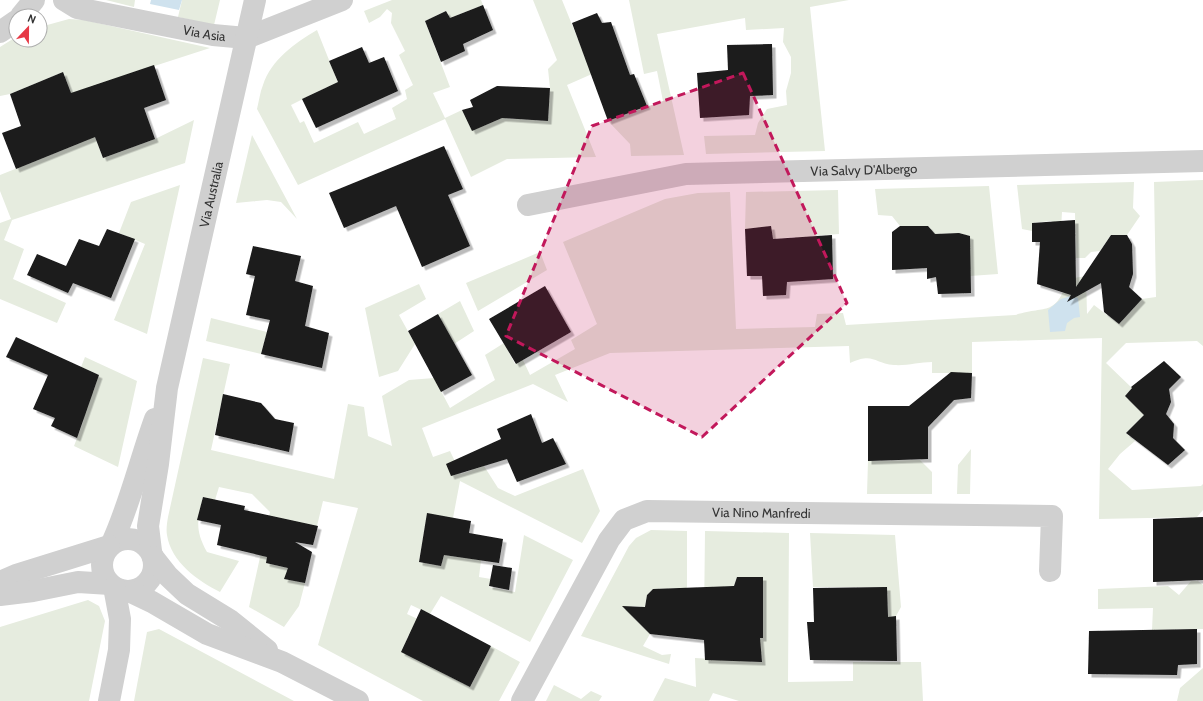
<svg xmlns="http://www.w3.org/2000/svg" width="1203" height="701" font-family="Cabin,sans-serif">
<style>
.green{fill:#e6ecdf}
.water{fill:#cfe2ee}
.building{fill:#1a1a1a;filter:url(#shadow)}
.lines{fill:none;stroke-linecap:round;stroke-linejoin:round}
.street{stroke:#d0d0d0;stroke-width:22}
.marked{fill:#c2185b;fill-opacity:0.2;stroke:#c2185b;stroke-width:3;stroke-dasharray:8 5;stroke-linejoin:round}
.labels{text-anchor:middle;stroke-width:4;stroke-linejoin:round;paint-order:stroke}
.street-label{font-size:13px;fill:#333;stroke:#fff}
</style>
<defs>
<filter id="shadow"><feDropShadow dx="3.5" dy="3.5" stdDeviation="0" flood-color="#0004"/></filter>
</defs>
<rect width="100%" height="100%" fill="#fff"/>
<path class="green" d="M106,0H135L134,7Z
M182,0H220L214,25L178,17Z
M392,0H481L483,5L450,18L446,11L425,21L450,87L433,93L445,118L462,110L473,130L502,118L548,121L550,88L548,69L557,60L533,0H562L592,74L567,85L596,157L507,159L471,177L445,119L298,185L257,109C259,101 260,92 263,85C271,60 295,43 317,30L341,90L327,87L291,105L300,123L304,121L314,143L358,122L364,134L396,119L392,108L407,99L405,90L413,85L399,55L405,51L391,23L392,13L387,9L380,17L369,23L364,11Z
M629,0H849L810,7L825,151L706,154L704,136L755,135L758,123L767,109L787,105L786,91L791,73V57L783,42L784,28L746,30L745,18L657,34L684,155L631,156L630,144L608,121L663,101L657,71L644,74Z
M69,19L84,20L210,48L105,82L91,127L103,158L155,139L194,120L185,163L12,220L4,240L24,249L13,279L66,303L57,323L0,299V223L11,219L0,191V175L73,146L76,107L63,72L10,94L0,96V47L16,37V40H40V27Z
M252,135L297,219L281,202L267,200L236,203Z
M1203,180V346L1197,341L1126,343L1106,363L1132,388L1125,396L1144,415L1126,433L1135,441L1120,454L1108,469L1132,490L1201,486L1203,484V510L1197,517L1099,519L1102,338L972,342V373H932V362C920,362 906,366 894,365C873,363 874,352 850,363L849,346L610,353L555,375L568,402L533,384L422,428L433,457L450,451L461,474L484,466L498,488L515,496L583,469L600,511L582,543L460,481L453,518L427,514L419,562L441,566L444,555L481,560L479,577L491,579L489,587L515,592L524,535L573,560L530,642L441,596L430,614L411,605L407,614L424,622L408,636L402,652L470,687L491,646L520,662L499,701H423L318,645L358,508L323,501L317,526L266,563L288,568L285,579L305,583L299,606L284,627L249,607L270,512L252,494L219,487L215,500L203,497C197,521 195,530 207,552L239,561L220,592C198,581 171,562 167,535C166,530 167,523 168,517L203,358L230,364L211,450L334,479L348,404L364,407L368,436L392,446L382,396L409,380L434,378L450,408L495,380L485,355L504,343L515,364L523,360L530,375L575,349L571,340L597,324L563,242L665,199L698,193L730,192L736,329L815,327L817,314L843,313L846,325L1015,315C1048,305 1055,317 1068,279L1086,276L1087,314L1094,305L1119,324L1142,299L1156,297L1154,182Z
M1134,182L1133,208L1140,216L1127,235H1111L1100,251L1091,252L1085,258H1076L1075,213L1062,212L1061,229L1051,221L1032,223V231L1022,229L1017,185Z
M180,185L147,334L114,320L145,244L119,233L131,202Z
M989,186L998,274L970,276L969,236L959,233L935,234L928,226H900L892,216L878,215L875,189Z
M838,190L839,234L811,236V247L796,249L795,237L773,239L745,229L746,192Z
M540,252L547,270L478,311L466,283Z
M419,284L426,299L399,315L415,344L398,371L379,377L365,308Z
M460,301L474,331L454,344L438,314Z
M211,318L267,332L261,354L206,341Z
M85,357L137,381L118,467L74,446L84,420L65,410L93,392L99,375L81,367Z
M971,449L970,494H957L958,465Z
M920,460L932,472V494H867L868,461Z
M651,530L687,531V588L653,589L647,595L645,607L632,606V616L650,634L643,646L662,655L671,654L669,664L581,636L629,546L636,538Z
M705,531L789,533L788,682L853,681V662H921L923,701H739L713,693L709,701H653L665,678L696,687L695,658L762,662L761,653L752,639L763,638V577H737L734,586L704,620Z
M810,533L895,535L901,607L896,616L888,617L887,587H813Z
M1191,581H1198L1203,585V629L1152,630L1153,608L1098,609V589L1168,586L1179,595Z
M88,600L99,606L105,621L89,701H0V627Z
M159,629L294,701H134L147,632Z
M1203,668V701H1177L1180,688Z
M554,685L581,699L591,691L602,696L599,701H546Z"/>
<path class="water" d="M151,0H182L179,10L150,4Z
M1071,296L1078,298L1080,317L1074,318L1067,323L1065,331L1050,332L1048,310L1061,299Z"/>
<path class="building" d="M483,5L493,30L463,44L465,51L441,62L425,21L446,11L450,18Z
M597,13L602,23L611,22L630,75L634,74L647,106L608,121L572,23Z
M772,44L773,95L750,96L749,115L700,118L697,73L728,70L727,45Z
M362,47L369,63L384,57L398,91L316,128L302,99L338,82L329,61Z
M154,65L166,100L144,108L155,139L103,158L95,137L16,169L2,133L21,126L10,94L63,72L71,93Z
M497,86L550,88L548,121L502,118L472,131L462,110L473,107L470,100Z
M444,146L463,189L448,195L470,246L422,267L396,206L344,228L329,193Z
M1075,220L1076,287L1111,235H1127L1132,244L1133,274L1129,287L1142,299L1119,324L1104,312L1101,283L1067,302L1071,295L1037,284L1040,242H1032V223Z
M771,226L773,239L832,235L833,279L787,282L786,295L763,296L762,276H747L745,229Z
M900,226H928L935,234L959,233L970,236L971,293L938,294L936,277L927,279V268L892,270V232Z
M107,229L135,239L111,298L73,283L68,293L27,275L37,254L66,266L79,239L99,246Z
M253,246L301,256L295,281L313,286L305,326L329,333L322,368L261,354L270,320L246,315L255,276L246,274Z
M545,286L571,332L516,364L489,319Z
M438,314L472,375L441,392L408,331Z
M16,337L99,375L77,438L51,426L55,418L33,409L48,375L6,357Z
M1164,361L1181,377L1169,389L1171,402L1166,414L1174,424L1173,438L1185,450L1168,465L1126,433L1144,415L1125,396L1132,388L1131,387Z
M951,372L972,373L971,398L954,400L928,427V459L868,461V406H909Z
M223,394L261,403L275,419L294,423L289,452L215,435Z
M531,414L542,443L553,438L566,464L517,482L507,459L451,476L446,464L501,439L497,429Z
M203,497L245,506L244,510L318,526L313,545L295,542L312,552L305,583L284,579L288,568L266,563L267,557L217,545L221,525L197,520Z
M427,513L471,521L469,533L503,539L499,563L444,555L441,566L419,562Z
M1203,517V580L1153,582V519Z
M493,565L512,568L509,590L489,586Z
M737,577H763V638H760L762,662L705,660L704,640L650,634L622,606L645,607L647,595L653,589L734,586Z
M887,587L888,617L896,616L897,661L810,660L807,622H814L813,588Z
M421,609L491,646L470,687L401,652Z
M1197,629V664L1178,665L1177,675L1088,674L1089,631Z"/>
<g class="lines">
<g class="street">
<path id="s1" d="M64,0L77,8L213,35L246,38L342,0"/>
<path d="M21,16L34,0"/>
<path d="M0,32L16,21"/>
<path id="s2" d="M528,205L686,174L1203,161"/>
<circle cx="128" cy="565" r="26"/>
<path d="M112,543C130,504 140,460 155,419"/>
<path id="s3" d="M151,551L148,526L158,464L167,388L255,0"/>
<path d="M153,557L168,576L187,594L231,621L267,650"/>
<path d="M0,582L16,575L109,546"/>
<path d="M129,591L152,602L207,634L282,662L358,701"/>
<path d="M0,595L33,591L78,582L110,584"/>
<path d="M109,701L119,650L120,619L114,587"/>
<path id="s4" d="M522,701L609,540L624,520L647,511L1052,516L1050,571"/>
</g>
</g>
<path class="marked" d="M743,73L847,303L702,437L506,336L592,126Z"/>
<g class="labels">
<g class="street-label">
<text dy="5" stroke="none"><textPath href="#s1" startOffset="145">Via Asia</textPath></text>
<text dy="5" stroke="none"><textPath href="#s2" startOffset="339">Via Salvy D'Albergo</textPath></text>
<text dy="5" stroke="none"><textPath href="#s3" startOffset="363">Via Australia</textPath></text>
<text dy="5" stroke="none"><textPath href="#s4" startOffset="347">Via Nino Manfredi</textPath></text>
</g>
</g>
<g transform="translate(28 28) rotate(22)"><circle r="19" fill="#ffffff" stroke="#adadad"/>
<path d="M0-3L7 15L0 10L-7 15Z" fill="#e63946"/>
<text y="-6" font-size="11" font-weight="bold" text-anchor="middle" fill="#333333">N</text>
</g>
</svg>
